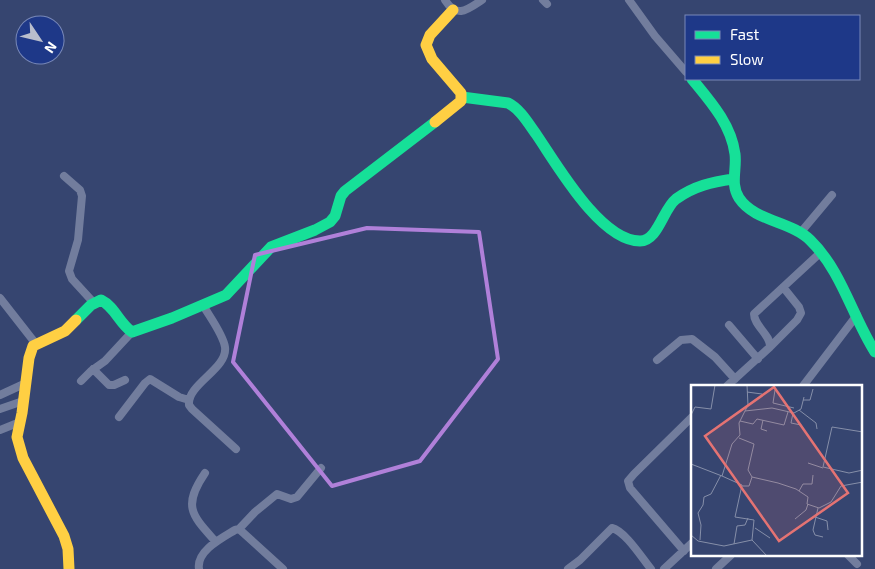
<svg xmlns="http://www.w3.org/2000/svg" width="875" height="569" font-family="'Exo 2',sans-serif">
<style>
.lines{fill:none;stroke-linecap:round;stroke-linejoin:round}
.street{stroke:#727d9d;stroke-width:8}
.fast{stroke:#16e098;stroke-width:11}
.slow{stroke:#ffcf43;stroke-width:11}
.marked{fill:none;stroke:#b080d9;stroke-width:4;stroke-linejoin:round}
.inset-road{fill:none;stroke:#868fa9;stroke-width:1}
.view{fill:#e47373;fill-opacity:0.15;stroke:#e47373;stroke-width:2.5}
.inset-edge{fill:none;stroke:#fff;stroke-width:2.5}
</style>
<rect width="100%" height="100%" fill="#364570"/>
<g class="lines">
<path class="street" d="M445,0C457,19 467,10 482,0
M543,0L547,4
M629,0L655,36L686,72
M64,176L80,190L82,196L78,240L69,271L72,279L94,303
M801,232L832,195
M0,298L36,344
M203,305C209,316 223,334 225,347C228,369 187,384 189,405L192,409L236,449
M729,325L758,359
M770,347L797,320L801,313L799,307L783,287
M657,360L681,340L692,339L715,357L735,379
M93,369L109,385H114L125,380
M81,381L91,371L105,361L132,332
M727,386L770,347C771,335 754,326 754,314L820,253
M803,386L857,315
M0,395L26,383
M0,409L23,401
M119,417L145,383L150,379L179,397L189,400
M0,430L20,422
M205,473C182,507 192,515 216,542
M239,529L255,512L277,494L291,499L297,497L321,468
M684,551L630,488L628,481L634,474L692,417
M848,555L857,564
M199,569C196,551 222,538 235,530L239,529L283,569
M568,569L580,560L612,528C625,531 642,558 651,569
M664,569L692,543
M716,569L731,555"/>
<path class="fast" d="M692,79C710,101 731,124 735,154C737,169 730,184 739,198C755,222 791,221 810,240C842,271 852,316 875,352
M462,97L508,103C520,109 528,123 536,134C556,163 600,241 640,241C658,241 663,209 676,199C694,186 712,182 733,179
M76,320L91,305L101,300C115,307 119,323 132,332L172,318L226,295L271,247L315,230L330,222L335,216L341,196L345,191L435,122"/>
<path class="slow" d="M435,122L461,101V93L432,59L426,45L430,35L453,10
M69,569L68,549L64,536L23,458L17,437L22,413L29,358L33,346L65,331L76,320"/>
</g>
<path class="marked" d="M367,228L479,232L498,359L420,461L332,486L233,362L255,255Z"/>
<g transform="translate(691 385)">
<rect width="171" height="171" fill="#364570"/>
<path class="inset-road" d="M56,0L57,20L48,38L49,50L41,59L31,91L51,100L44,132L63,135L61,155L76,171M84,5L82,18L103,23M56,7L71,9M112,15H119L122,4M108,25L125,38L126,44M54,26L81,23L103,28L110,24L113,12M102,28L100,38L110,40M0,30L4,22L20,24L24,0M72,35L70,44L76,46M49,36L62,39L66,34L93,40L97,27M172,47L141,42L132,82L158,88L172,85M48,53L63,59L57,85L61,92M117,78L132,83M0,79L31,91M51,101H58L61,92L87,98L105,104L117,112L116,119L128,123L140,117L150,101L172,97M108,106L112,99H121L122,90M127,123L122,145L124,150L132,152M124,132L136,136L137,145M104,134L115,125L117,119M64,143L79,153M0,150L7,156L33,161L61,155M9,155L10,140L7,128L12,120L13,112L20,109L30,90M43,159L46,141L54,140L57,133"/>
<path class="view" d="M83,2L157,108L88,156L14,51Z"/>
<rect width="171" height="171" class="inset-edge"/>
</g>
<rect x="685" y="15" width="175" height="65" fill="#1e3888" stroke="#7888b8"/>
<rect x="695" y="31" width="25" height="8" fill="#16e098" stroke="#7888b8"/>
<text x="730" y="40" font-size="15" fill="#ffffff">Fast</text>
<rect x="695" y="56" width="25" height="8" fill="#ffcf43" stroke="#7888b8"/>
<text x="730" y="65" font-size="15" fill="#ffffff">Slow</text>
<g transform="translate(40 40) rotate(125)"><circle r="24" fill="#1e3888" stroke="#7888b8"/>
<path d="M0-4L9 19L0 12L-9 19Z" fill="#b9becd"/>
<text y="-8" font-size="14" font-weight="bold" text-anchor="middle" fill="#ffffff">N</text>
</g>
</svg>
